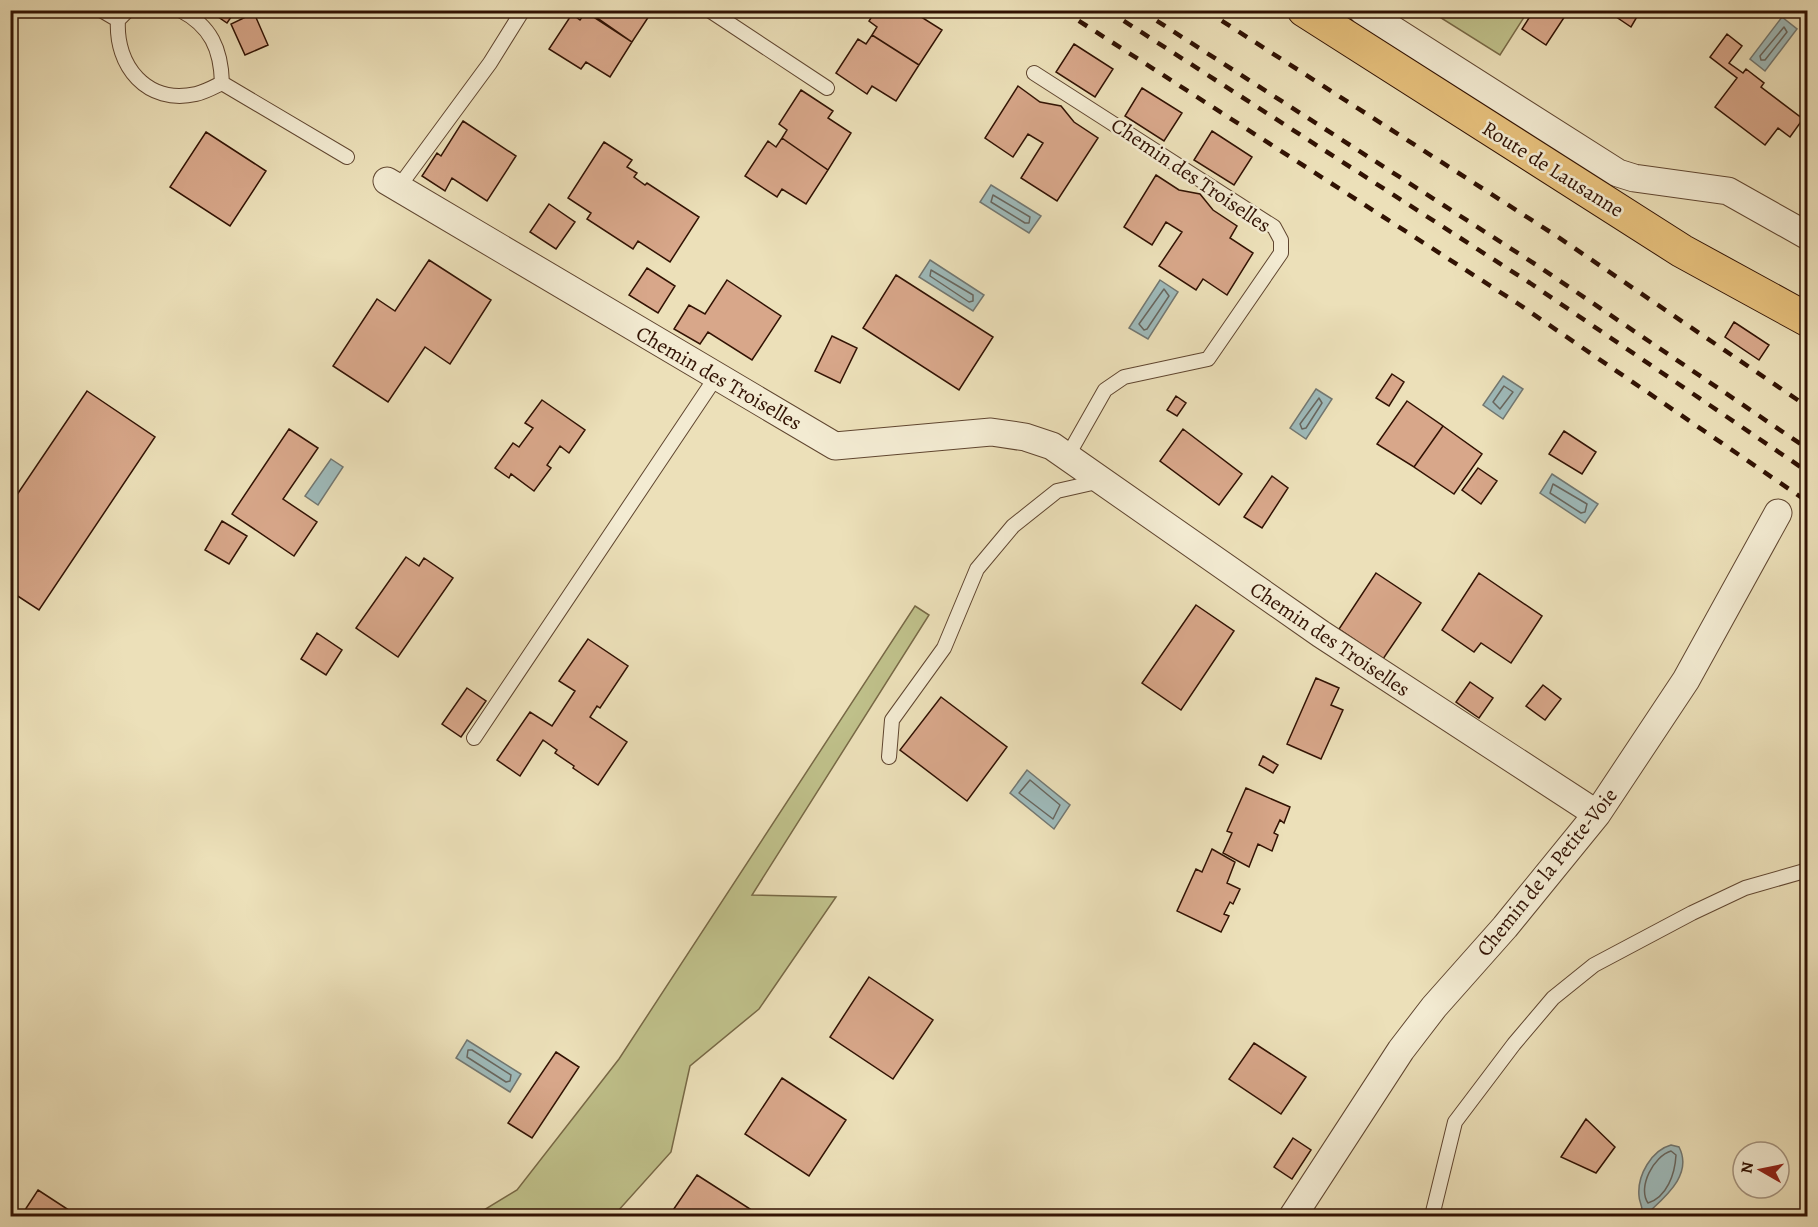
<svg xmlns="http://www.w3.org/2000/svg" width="1818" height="1227" font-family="Alegreya,serif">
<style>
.green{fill:#bfc08a;stroke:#786946;stroke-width:1.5}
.water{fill:#9ebaba;stroke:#727771;stroke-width:1.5}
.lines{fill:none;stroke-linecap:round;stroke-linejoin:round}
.shore{stroke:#68665e;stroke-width:1.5}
.building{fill:#d8a78a;stroke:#311203;stroke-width:1.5}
.lane-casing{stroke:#604630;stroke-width:16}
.street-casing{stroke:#604630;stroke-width:29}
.primary-casing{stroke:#311203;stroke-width:35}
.lane{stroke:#f3ebd2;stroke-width:14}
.street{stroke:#f3ebd2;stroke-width:27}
.primary{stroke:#e6c07c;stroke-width:33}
.rail{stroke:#311203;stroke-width:4.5;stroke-dasharray:10 10;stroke-linecap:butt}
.labels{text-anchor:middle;stroke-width:5;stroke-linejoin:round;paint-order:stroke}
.street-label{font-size:21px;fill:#311203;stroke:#f3ebd2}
</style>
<rect width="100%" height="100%" fill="#ece0b9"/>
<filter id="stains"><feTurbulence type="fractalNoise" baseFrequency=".00333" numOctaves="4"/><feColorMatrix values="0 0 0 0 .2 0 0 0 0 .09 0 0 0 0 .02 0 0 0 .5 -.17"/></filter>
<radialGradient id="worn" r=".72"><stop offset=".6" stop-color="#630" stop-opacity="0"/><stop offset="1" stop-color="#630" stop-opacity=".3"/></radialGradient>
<path class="green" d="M1430,11H1528L1500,55Z
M915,606L929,615L752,895L836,897L759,1009L690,1066L671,1152L617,1212L620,1216H474L517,1190L619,1059Z"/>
<path class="water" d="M1782,17L1797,29L1765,71L1750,59Z
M991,185L1041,216L1029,233L980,202Z
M930,260L984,295L973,311L919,277Z
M1160,280L1178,292L1148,339L1129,328Z
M1503,376L1523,389L1503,419L1483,405Z
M1316,389L1332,399L1306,439L1290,428Z
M331,459L343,467L318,505L305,496Z
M1552,474L1598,504L1585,523L1540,493Z
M1027,770L1070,805L1054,829L1010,793Z
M467,1040L521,1074L510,1092L456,1058Z
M1671,1145L1679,1147C1693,1174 1666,1196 1649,1212V1216H1630L1634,1211L1642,1210C1642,1205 1639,1201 1639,1196C1637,1175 1652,1150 1671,1145Z"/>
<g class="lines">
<path class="shore" d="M1784,27L1787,32L1765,60H1761L1760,56Z
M993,195L1030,217L1029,223H1025L991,202Z
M931,270L973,295V301L969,302L930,276Z
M1164,289L1169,296L1147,329L1144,330L1139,324Z
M1504,386L1513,392L1500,409L1493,402Z
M1319,398L1322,403L1306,428L1302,429L1300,424Z
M1553,484L1587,504L1585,512L1581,513L1550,493Z
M1030,780L1060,805L1053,819L1019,793Z
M468,1050H472L511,1075L510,1081L506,1082L467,1057Z
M1671,1151L1676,1155C1675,1174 1667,1197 1648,1203C1637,1187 1654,1156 1671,1151Z"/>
</g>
<path class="building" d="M208,10H236L227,23Z
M586,10H653L632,42Z
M876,10H921L918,15L942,30L919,65L872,35L877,27L869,21Z
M1534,10H1569L1546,45L1522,29Z
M1606,10H1641L1631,27Z
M586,12L632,42L610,77L586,62L581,69L549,49L572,14L580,20Z
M254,13L268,45L245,55L231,24Z
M1727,34L1742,46L1729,63L1743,73L1746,69L1764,83L1761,87L1803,119L1790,137L1778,128L1765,145L1715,107L1737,78L1710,57Z
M872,35L919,65L896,101L872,86L867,94L836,73L858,39L866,44Z
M1074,44L1113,69L1095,97L1056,72Z
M1018,86L1040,102L1061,106L1074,122L1098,138L1057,201L1021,178L1043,143L1028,134L1013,157L985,138Z
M1142,88L1182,113L1164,141L1125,116Z
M801,90L833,111L828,118L851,133L828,170L782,138L787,130L779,124Z
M463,121L516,156L487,201L452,178L445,191L422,176L437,153L441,156Z
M1212,131L1252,157L1234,185L1194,160Z
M206,132L266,171L230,226L170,187Z
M782,138L828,170L806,204L782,189L777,197L745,176L768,141L776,147Z
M604,142L632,160L627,167L637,173L634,177L645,185L647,183L699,217L670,262L638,241L633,249L587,219L591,213L568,198Z
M1156,175L1179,190L1200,194L1213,210L1237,226L1230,238L1253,253L1227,295L1203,279L1196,290L1159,266L1182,232L1166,222L1152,245L1124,227Z
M549,204L575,222L556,249L530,232Z
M429,260L491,300L450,364L425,347L388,402L333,366L377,299L395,311Z
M647,268L675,286L658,313L629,295Z
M896,275L993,337L959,390L863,328Z
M727,280L781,316L752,360L708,332L700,344L674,329L689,305L705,314Z
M1734,322L1769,345L1759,360L1725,337Z
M832,336L857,348L840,383L815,371Z
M1392,374L1404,382L1389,406L1376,398Z
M87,391L155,437L39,610L10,591V505Z
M1176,396L1186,403L1177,416L1167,410Z
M542,400L585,430L569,453L560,446L547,465L551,468L534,491L511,474L509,478L495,468L513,443L519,447L533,428L525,423Z
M1407,401L1443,426L1414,467L1377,444Z
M1443,426L1482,454L1454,494L1414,467Z
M289,429L318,448L283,499L317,522L294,556L232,514Z
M1183,429L1242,474L1219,505L1160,461Z
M1564,431L1596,452L1582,474L1549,454Z
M1478,468L1497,481L1481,504L1462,490Z
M1272,476L1288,488L1262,528L1244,517Z
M222,521L247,536L229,564L205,550Z
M406,557L419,566L424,558L453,578L398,657L356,628Z
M1376,573L1421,603L1383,659L1339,629Z
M1479,573L1542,616L1511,663L1481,643L1474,652L1442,630Z
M1196,605L1234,631L1181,710L1142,683Z
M317,633L342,650L326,675L301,659Z
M588,639L628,666L600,708L597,706L590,717L627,742L598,785L573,768L574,766L555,753L557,750L543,740L520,776L497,760L530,712L552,726L575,691L559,681Z
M1316,678L1339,688L1331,705L1343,710L1321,759L1287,744Z
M1470,682L1493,698L1479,718L1456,702Z
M1543,685L1561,699L1545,720L1526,706Z
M467,688L486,701L461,737L442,724Z
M941,697L1007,747L967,801L900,750Z
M1263,756L1278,765L1273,773L1259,765Z
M1246,788L1290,807L1284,823L1280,820L1274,833L1278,835L1272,851L1258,844L1249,867L1223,853L1232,833L1227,831Z
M1212,849L1235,862L1227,883L1240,889L1233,904L1230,902L1224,914L1229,916L1221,932L1177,911L1196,869L1202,872Z
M869,977L933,1020L893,1079L830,1037Z
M1254,1043L1306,1077L1281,1114L1229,1079Z
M556,1052L579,1067L532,1138L508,1123Z
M782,1078L846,1120L809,1176L745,1134Z
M1586,1119L1615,1147L1596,1173L1561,1157Z
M1293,1138L1311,1150L1292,1179L1274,1167Z
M697,1175L761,1216H669Z
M38,1190L78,1216H21Z"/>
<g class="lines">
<g class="lane-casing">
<path id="lane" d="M101,10L118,20
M128,10L118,20C115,66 147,105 196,94C205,92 214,87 222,83
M180,10C211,26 221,49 222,83
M709,10L827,88
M1034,73L1274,227L1281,240V253L1208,359L1124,377L1105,390L1067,457
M222,83L347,157
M398,188L490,63L523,10
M474,738L716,377
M889,757L892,720L944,648L977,569L1013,526L1057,491L1101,481
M1432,1216L1455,1122L1514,1044L1553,998L1594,965L1692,913L1745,888L1808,870"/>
</g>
<g class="street-casing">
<path id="street" d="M1362,10L1618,173L1634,178L1728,191L1808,236
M387,181L835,446L991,432L1025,437L1052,446L1321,634L1597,814
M1293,1216L1401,1050L1434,1007L1505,927L1597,814L1686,680L1778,513"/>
</g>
<g class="primary-casing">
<path id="primary" d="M1304,10L1682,251L1808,320"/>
</g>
<use href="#lane" class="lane"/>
<use href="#street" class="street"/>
<use href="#primary" class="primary"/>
<path class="rail" d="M1062,10L1517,303L1808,502
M1107,10L1530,283L1808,472
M1140,10L1538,266L1808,449
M1205,10L1558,237L1808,407"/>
</g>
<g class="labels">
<g class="street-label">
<text transform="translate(1553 169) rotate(32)" y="7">Route de Lausanne</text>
<text transform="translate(1191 175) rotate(34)" y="7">Chemin des Troiselles</text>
<text transform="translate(719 378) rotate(30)" y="7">Chemin des Troiselles</text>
<text transform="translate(1330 639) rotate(34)" y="7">Chemin des Troiselles</text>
<text transform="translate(1547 872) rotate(-51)" y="7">Chemin de la Petite-Voie</text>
</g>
</g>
<rect width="1818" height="1227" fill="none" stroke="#ece0b9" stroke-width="36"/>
<rect x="12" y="12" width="1794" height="1203" fill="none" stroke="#311203" stroke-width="3"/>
<rect x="18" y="18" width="1782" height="1191" fill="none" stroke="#311203" stroke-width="1.5"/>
<g transform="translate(1761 1170) rotate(279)"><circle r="28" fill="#f3ebd2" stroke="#a5947f" stroke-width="1.5"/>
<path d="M0-4.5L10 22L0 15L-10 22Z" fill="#8f2418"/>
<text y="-9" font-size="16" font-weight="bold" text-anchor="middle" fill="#311203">N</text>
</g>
<rect width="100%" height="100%" filter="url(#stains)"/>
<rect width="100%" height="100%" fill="url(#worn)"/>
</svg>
